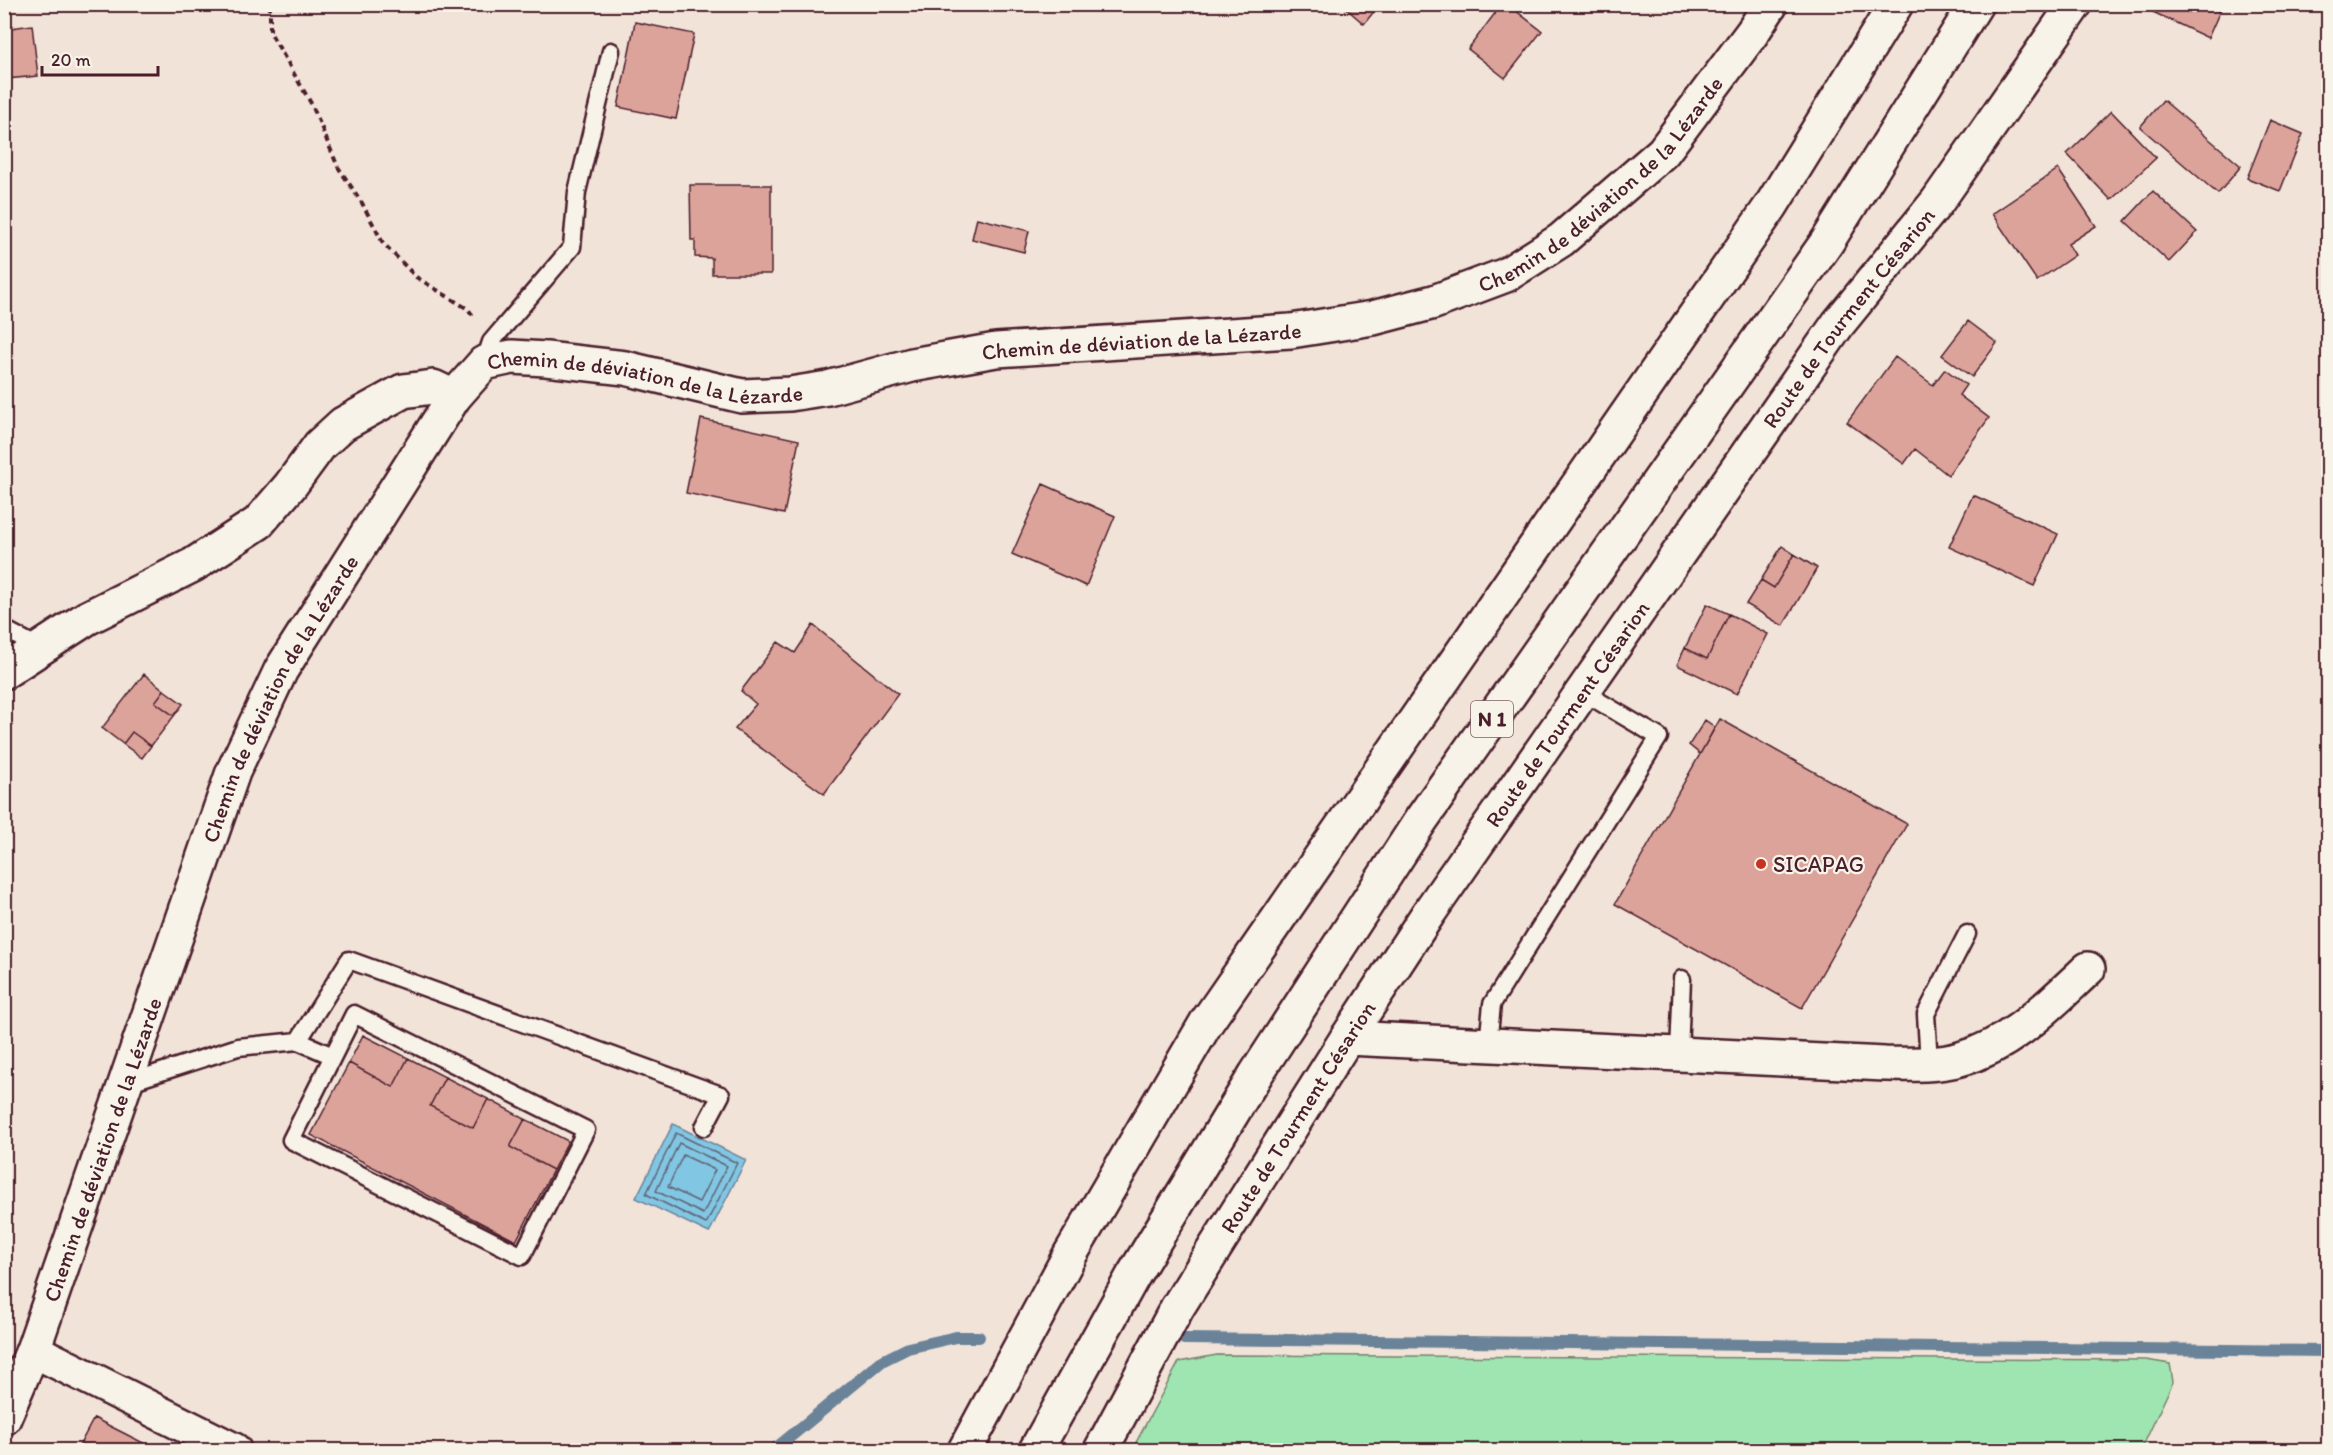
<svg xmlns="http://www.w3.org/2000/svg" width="2333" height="1455" font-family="Itim,sans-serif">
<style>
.green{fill:#9fe5b2;stroke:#74826e;stroke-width:1.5}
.water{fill:#81c6e2;stroke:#6b8399;stroke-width:1.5}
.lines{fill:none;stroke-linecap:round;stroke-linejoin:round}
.shore{stroke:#606274;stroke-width:1.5}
.stream{stroke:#6b8399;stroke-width:12}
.building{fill:#dca39b;stroke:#4a1f2b;stroke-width:1.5}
.service-casing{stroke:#4a1f2b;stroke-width:21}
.minor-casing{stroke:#4a1f2b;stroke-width:38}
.trunk-casing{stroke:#4a1f2b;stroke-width:38}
.path{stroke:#4a1f2b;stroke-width:4;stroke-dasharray:6 4.5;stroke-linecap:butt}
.service{stroke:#f7f3e8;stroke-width:16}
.minor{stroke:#f7f3e8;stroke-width:33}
.trunk{stroke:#f7f3e8;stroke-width:33}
.poi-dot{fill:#c8321e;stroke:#f7f3e8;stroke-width:2}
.labels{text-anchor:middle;stroke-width:4.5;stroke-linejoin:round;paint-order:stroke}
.shield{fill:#f7f3e8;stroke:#7e5f64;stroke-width:1.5}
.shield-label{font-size:21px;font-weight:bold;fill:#4a1f2b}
.street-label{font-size:22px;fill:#4a1f2b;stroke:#f7f3e8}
.poi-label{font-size:22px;fill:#4a1f2b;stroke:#f7f3e8;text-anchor:start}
</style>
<rect width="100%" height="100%" fill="#f2e3d9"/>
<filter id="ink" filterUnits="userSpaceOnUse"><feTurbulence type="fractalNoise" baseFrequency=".0167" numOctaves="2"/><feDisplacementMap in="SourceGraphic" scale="12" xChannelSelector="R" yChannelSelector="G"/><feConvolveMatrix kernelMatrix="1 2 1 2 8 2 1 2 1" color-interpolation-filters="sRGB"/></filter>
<g filter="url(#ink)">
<path class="green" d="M1217,1355L2146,1360L2170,1364L2173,1382L2141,1450H1132L1179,1362Z"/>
<path class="water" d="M673,1124L746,1160L709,1233L636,1198Z"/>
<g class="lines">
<path class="shore" d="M676,1133L737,1163L706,1224L646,1194Z
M679,1143L727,1166L703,1214L656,1191Z
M683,1155L715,1170L699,1202L668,1187Z"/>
<path class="stream" d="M1184,1339L2328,1351
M774,1450L882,1361L908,1348L956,1337H979"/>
</g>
<path class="building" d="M1341,4H1380L1364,24Z
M1502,4H1507L1542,31L1505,78L1468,49Z
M2136,4H2223L2208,38Z
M635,22L694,34L676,119L618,107Z
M32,25L38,76L6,79L8,98H4V29Z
M2163,100L2241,166L2218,194L2140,127Z
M2111,111L2156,158L2111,200L2067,154Z
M2270,120L2303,134L2280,191L2247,178Z
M2058,169L2096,226L2068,244L2075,255L2037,281L1992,214Z
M690,185H771V274H712V258L695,257V240H691Z
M2153,191L2197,232L2169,262L2125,221Z
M977,218L1029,231L1024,252L972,239Z
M1968,321L1997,343L1972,377L1942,355Z
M1895,357L1933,385L1945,369L1966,385L1959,395L1989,418L1948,475L1915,449L1904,464L1847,422Z
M701,419L799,440L784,514L686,493Z
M1043,484L1115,516L1086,586L1012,554Z
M1973,495L2058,534L2034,586L1949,547Z
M1782,546L1794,554L1774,588L1761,580Z
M1794,554L1817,568L1783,626L1746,604L1761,580L1774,588Z
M1707,604L1729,614L1707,659L1685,648Z
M1729,614L1768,634L1737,694L1677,665L1685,648L1707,659Z
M813,625L898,694L824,794L735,729L756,704L741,691L778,642L795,653Z
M144,674L164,690L155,702L174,716L151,746L132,732L123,744L102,728Z
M164,690L183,704L174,716L155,702Z
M1720,719L1907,824L1802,1008L1615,904Z
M1705,720L1715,727L1700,754L1689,745Z
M132,732L151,746L142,758L123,744Z
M363,1035L408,1058L393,1087L349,1063Z
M408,1058L445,1077L430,1106L473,1128L488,1099L525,1119L510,1147L553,1170L516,1241L311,1135L349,1063L393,1087Z
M445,1077L488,1099L473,1128L430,1106Z
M525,1119L568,1141L553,1170L510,1147Z
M94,1418L157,1450H77Z"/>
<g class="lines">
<g class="service-casing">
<path id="service" d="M484,363L491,342L572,247L577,192L611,51
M4,629L40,648
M298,1041L333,1056L291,1140L522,1256L586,1130L354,1014L333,1056
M1488,1045L1492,1004L1659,737L1583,692
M1679,1053L1682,979
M1929,1063L1926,1014L1967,934
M124,1084L238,1047L298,1041L349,960L721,1095L704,1127"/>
</g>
<g class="minor-casing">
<g id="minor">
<path d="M4,672L87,618L193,565L258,523L290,486L320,445L343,424L403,391L433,387L454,397"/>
<path d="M1347,1038L1885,1064C1909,1064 1936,1066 1960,1059C2012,1045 2049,1005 2088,969"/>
<path d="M33,1350L234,1450"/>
<path id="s1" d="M4,1418L33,1350L233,772L281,670L454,397L484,363L512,357L546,359L625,368L742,396L790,394L828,388L912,365L996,350L1291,331L1373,318L1434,302L1506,275L1561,240L1663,152L1752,33L1771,4"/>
<path id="s2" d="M1101,1450L1177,1308L1347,1038L1428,914L1838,324L1937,202L2075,4"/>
</g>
</g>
<g class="trunk-casing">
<path id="trunk" d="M965,1450L1071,1253L1206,1023L1771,206L1896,4
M1036,1450L1133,1276L1256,1074L1421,820L1827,242L1976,4"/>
</g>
<path class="path" d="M270,4V32L312,105L338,167L362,203L383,243L416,277L468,309L474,317"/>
<use href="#service" class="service"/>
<use href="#minor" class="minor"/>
<use href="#trunk" class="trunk"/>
</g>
</g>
<circle class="poi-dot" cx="1761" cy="864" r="6"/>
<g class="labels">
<rect class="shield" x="1471" y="701" width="42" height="36" rx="4.5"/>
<g class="shield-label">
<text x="1492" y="726">N 1</text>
</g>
<g class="street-label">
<text dy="8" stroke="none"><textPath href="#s1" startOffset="2338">Chemin de déviation de la Lézarde</textPath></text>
<text dy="8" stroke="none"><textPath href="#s2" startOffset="1358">Route de Tourment Césarion</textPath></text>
<text dy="8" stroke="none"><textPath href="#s1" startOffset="1834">Chemin de déviation de la Lézarde</textPath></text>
<text dy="8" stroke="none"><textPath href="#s1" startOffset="1330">Chemin de déviation de la Lézarde</textPath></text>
<text dy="8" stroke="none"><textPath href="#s1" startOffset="772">Chemin de déviation de la Lézarde</textPath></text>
<text dy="8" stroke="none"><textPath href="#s2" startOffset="872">Route de Tourment Césarion</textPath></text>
<text dy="8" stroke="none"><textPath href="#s2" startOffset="387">Route de Tourment Césarion</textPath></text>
<text dy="8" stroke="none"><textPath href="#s1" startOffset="286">Chemin de déviation de la Lézarde</textPath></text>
</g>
<g class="poi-label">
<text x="1773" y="872">SICAPAG</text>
</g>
</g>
<rect width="2333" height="1455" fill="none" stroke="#f7f3e8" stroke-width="24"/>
<rect x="12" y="12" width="2309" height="1431" fill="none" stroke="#4a1f2b" stroke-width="2" filter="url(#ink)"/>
<path d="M42 66v9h116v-9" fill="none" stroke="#4a1f2b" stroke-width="3"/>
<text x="51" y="66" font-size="18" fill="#4a1f2b" stroke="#f7f3e8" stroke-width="4.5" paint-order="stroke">20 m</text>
</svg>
